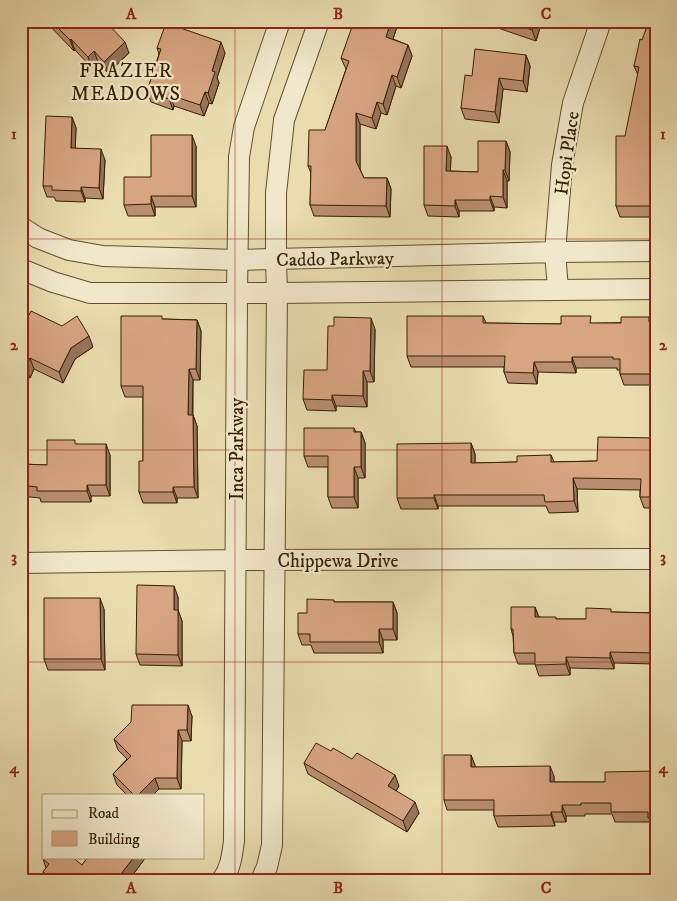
<svg xmlns="http://www.w3.org/2000/svg" width="677" height="901" font-family="'IM FELL DW Pica',serif">
<style>
.lines{fill:none;stroke-linecap:round;stroke-linejoin:round}
.minor-casing{stroke:#624f2c;stroke-width:22}
.minor{stroke:#f1e8cb;stroke-width:20}
.wall{fill:#ba8e70;stroke:#352000}
.shaded-wall{fill:#97745b;stroke:#352000}
.building{fill:#d8a582;stroke:#352000}
.grid{fill:none;stroke:#8f2418;stroke-width:1;stroke-opacity:0.55}
.labels{text-anchor:middle;stroke-width:4.5;stroke-linejoin:round;paint-order:stroke}
.street-label{font-size:19px;fill:#352000;stroke:#f1e8cb}
.neighbourhood-label{font-size:20px;letter-spacing:1px;fill:#352000;stroke:#f1e8cb}
.neatline{fill:none;stroke:#8f2418;stroke-width:2}
.grid-label{font-size:16px;text-anchor:middle;font-weight:bold;fill:#8f2418}
</style>
<rect width="100%" height="100%" fill="#e9dcaf"/>
<filter id="stains"><feTurbulence type="fractalNoise" baseFrequency=".004" numOctaves="4"/><feColorMatrix values="0 0 0 0 .2 0 0 0 0 .09 0 0 0 0 .02 0 0 0 .5 -.17"/></filter>
<radialGradient id="worn" r=".72"><stop offset=".6" stop-color="#630" stop-opacity="0"/><stop offset="1" stop-color="#630" stop-opacity=".3"/></radialGradient>
<g class="lines">
<g class="minor-casing">
<path id="minor" d="M21,227L38,238L69,250L103,256L238,260L555,252L656,251
M21,269L53,282L90,293H277L656,289
M558,289L555,252L562,165L573,103L601,21
M21,563L236,560L656,559
M222,880C231,868 232,855 234,841L237,293L239,157L244,127L280,21
M261,880L267,867L272,845L277,293L276,259V193L284,120L319,21"/>
</g>
<use href="#minor" class="minor"/>
</g>
<path class="wall" d="M45,21H105L129,53L108,73L98,62L92,68L75,50L74,51Z
M399,21L393,39L408,45L412,56L401,88L396,86L387,115L381,113L376,129L360,124V169L364,178H387L391,189L390,217L314,216L310,205L311,173L308,166L325,130L346,69L341,58Z
M492,21H542L536,41L495,27Z
M656,21V217H620L616,206L638,75L634,66L642,40Z
M157,48L225,53L217,78L219,83L212,104L209,103L204,116L174,106L173,110L151,102L147,91L159,54Z
M526,55L530,66L527,92L503,89L499,123L465,119L461,108L472,76Z
M72,117L76,128L75,148L105,160L103,199L85,198V202L56,201L54,197H47L43,186Z
M506,141L510,152L509,181H507V208L494,207V211H459V217L428,216L424,205L451,157L450,171L478,172Z
M196,146V207H155V216H128L124,205L151,177Z
M483,316L486,323L561,324L656,322V385H624L620,374V370H617V368H576V373L538,372L537,384L508,383L504,372V367H411L407,356Z
M163,319L197,320L201,331L200,380H193V415L197,426L198,498H177V503H143L139,492L143,461V397H125L121,386Z
M375,329L374,382H367V407L336,406V411L307,410L303,399L327,370Z
M21,330L93,347L75,359L63,383L34,369L30,378L21,374Z
M354,428L356,432H361L365,443V478H358V508H332L328,497V467H308L304,456Z
M656,438V508H644L640,497V490L577,489L578,512L549,513L546,506H438V509H401L397,498L471,443L475,454V463L517,462L551,455L554,462L597,461Z
M77,444L110,455V496H91V502H41L40,498L21,496V464L47,465Z
M178,597V610L182,621V666L140,665L136,654Z
M334,602H393L397,613V640H383V653H314L311,645H302L298,634L307,613Z
M535,607L539,617L556,619H586L612,612L656,613V664L614,663V669L570,668V675L539,676L535,664H518L514,653L513,636L511,629Z
M104,609L105,670H48L44,659Z
M192,716L191,741H182L181,789H159L153,795H127L117,785L113,774L127,759L118,750L114,739Z
M331,751L399,786L396,791L419,813L407,832L308,774L304,763Z
M471,755L475,767L554,776V782H605L656,771V829H652L650,822H615L612,814H585V816H566V822H554L555,826L498,827L494,816V810H447L444,800Z
M88,857H146L129,880H46L43,872L46,868L43,859L82,865Z"/>
<path class="shaded-wall" d="M391,21H399L390,48L386,37Z
M534,21H542L536,41L532,30Z
M71,39L75,50L74,51L70,40Z
M125,42L129,53L108,73L104,62Z
M221,42L225,53L217,78L219,83L212,104L208,93L212,71Z
M408,45L412,56L401,88L397,77Z
M94,51L98,62L92,68L88,57Z
M526,55L530,66L527,92L523,81Z
M392,75L396,86L387,115L383,104Z
M499,78L503,89L499,123L495,112Z
M205,92L209,103L204,116L200,105Z
M170,95L174,106L173,110L169,99Z
M377,102L381,113L376,129L372,118Z
M356,113L360,124V172L356,161Z
M72,117L76,128L75,159L71,148Z
M192,135L196,146V207L192,196Z
M506,141L510,152L509,181L505,170Z
M447,146L451,157L450,182L446,171Z
M101,149L105,160L103,199L99,188Z
M503,170L507,181V208L503,197Z
M387,178L391,189L390,217L386,206Z
M81,187L85,198V202L81,191Z
M151,196L155,207V216L151,204Z
M490,196L494,207V211L490,200Z
M455,200L459,211V217L455,206Z
M371,318L375,329L374,382L370,371Z
M197,320L201,331L200,380L196,369Z
M89,336L93,347L75,359L63,383L59,372L71,348Z
M572,357L576,368V373L572,362Z
M30,358L34,369L30,378L26,367Z
M654,359L656,365V379L654,374Z
M534,362L538,372L537,384L533,373Z
M189,369L193,380L192,426L188,415Z
M363,371L367,382V407L363,396Z
M332,395L336,406V411L332,400Z
M193,415L197,426L198,498L194,487Z
M361,432L365,443V478L361,467Z
M471,443L475,454V474L471,463Z
M106,444L110,455V496L106,485Z
M354,467L358,478V508L354,497Z
M573,478L577,489L578,512L574,501Z
M87,485L91,496V502L87,491Z
M173,487L177,498V503L173,492Z
M434,495L438,506V509L434,498Z
M174,586L178,597V610L182,621V666L178,655L174,610Z
M100,598L104,609L105,670L101,659Z
M393,602L397,613V640L393,629Z
M535,607L539,618L535,617Z
M379,629L383,640V653L379,642Z
M610,652L614,663V669L610,658Z
M566,657L570,668V675L566,664Z
M188,705L192,716L191,741L187,730Z
M178,730L182,741L181,789L177,778Z
M471,755L475,765V777L471,767Z
M550,766L554,776V792L550,782Z
M395,775L399,786L392,797L388,786Z
M155,778L159,789L153,795H138Z
M415,802L419,813L407,832L403,821Z
M562,805L566,816V822L562,812Z
M551,812L554,822L555,826L551,815Z
M134,857H146L129,880H123L121,874Z"/>
<path class="building" d="M51,21H105L125,42L104,62L94,51L88,57L71,39L70,40Z
M354,21H391L386,37L408,45L397,77L392,75L383,104L377,102L372,118L356,113V161L364,178H387L386,206L310,205L311,166H308L309,130H325L349,61L341,58Z
M506,21H534L532,30Z
M649,21H656V206H616V136H625L639,67L634,66L640,39L642,40Z
M166,23L221,42L212,71L215,72L208,93L205,92L200,105L170,95L169,99L147,91L161,49L157,48Z
M475,49L526,55L523,81L499,78L495,112L461,108L465,75L472,76Z
M46,116L72,117L71,148L101,149L99,188L81,187V191L52,190V186H43Z
M151,135H192V196H151V204L124,205V177H151Z
M478,141H506L505,170H503V197L490,196V200H455V206L424,205V146H447L446,171L478,172Z
M31,311L62,326L77,316L89,336L71,348L59,372L30,358L26,367L21,365V330Z
M121,316H162V319L197,320L196,369H189L188,415H193L194,487H173V492H139V461H143V386H121Z
M407,316H483V323L561,324V316H591L590,323H621V317H649V322H656V359H654V374H620V359H613V357H572V362H534L533,373L504,372L505,356H407Z
M334,317L371,318L370,371H363V396L332,395V400L303,399L304,370H327L328,326H334Z
M304,428H354V432H361V467H354V497H328V456H304Z
M598,437L656,438V497H640L641,479L573,478L574,501L545,502L544,495H434V498H397V444L471,443V463L517,462V456L551,455V462L597,461Z
M47,440H75V444H106V485H87V491H37V487L21,485V464L47,465Z
M137,585L174,586V610H178V655L136,654Z
M44,598H100L101,659H44Z
M307,599L334,600V602H393V629H379V642H310V634H298V613H307Z
M511,607H535V617H556V619H586V608L611,609V612L656,613V653L610,652V658L566,657V664L535,665V653H514L513,629H511Z
M132,705H188L187,730H178L177,778H155L138,795H134L113,774L131,756L114,739L131,722Z
M316,743L331,751L333,748L352,759L357,753L395,775L388,786L415,802L403,821L304,763Z
M444,755H471V767L550,766V782H605V772L656,771V818H648V812H611V803H581V805H562V812H551V815L494,816V800H444Z
M45,857H72L82,865L88,857H134L121,874L127,879L126,880H54L43,872L49,864L43,859Z"/>
<path class="grid" d="M235,21V880M442,21V880M21,239H656M21,450H656M21,662H656"/>
<g class="labels">
<g class="street-label">
<text transform="translate(566 153) rotate(-82)" y="7">Hopi Place</text>
<text transform="translate(335 258) rotate(-1)" y="7">Caddo Parkway</text>
<text transform="translate(236 449) rotate(-90)" y="7">Inca Parkway</text>
<text x="338" y="567">Chippewa Drive</text>
</g>
<g class="neighbourhood-label">
<text x="126" y="77">FRAZIER<tspan x="126" dy="23">MEADOWS</tspan></text>
</g>
</g>
<rect width="677" height="901" fill="none" stroke="#e9dcaf" stroke-width="55"/>
<rect x="42" y="794" width="162" height="65" fill="#f1e8cb" stroke="#a6987a"/>
<rect x="52" y="810" width="25" height="8" fill="#f1e8cb" stroke="#a6987a"/>
<text x="88" y="818" font-size="15" fill="#352000">Road</text>
<rect x="52" y="831" width="25" height="15" fill="#d8a582" stroke="#a6987a"/>
<text x="88" y="844" font-size="15" fill="#352000">Building</text>
<rect x="28" y="28" width="622" height="846" class="neatline"/>
<g class="grid-label">
<text x="131" y="19">A</text>
<text x="338" y="19">B</text>
<text x="546" y="19">C</text>
<text x="14" y="139">1</text>
<text x="663" y="139">1</text>
<text x="14" y="350">2</text>
<text x="663" y="350">2</text>
<text x="14" y="562">3</text>
<text x="663" y="562">3</text>
<text x="14" y="773">4</text>
<text x="663" y="773">4</text>
<text x="131" y="893">A</text>
<text x="338" y="893">B</text>
<text x="546" y="893">C</text>
</g>
<rect width="100%" height="100%" filter="url(#stains)"/>
<rect width="100%" height="100%" fill="url(#worn)"/>
</svg>
